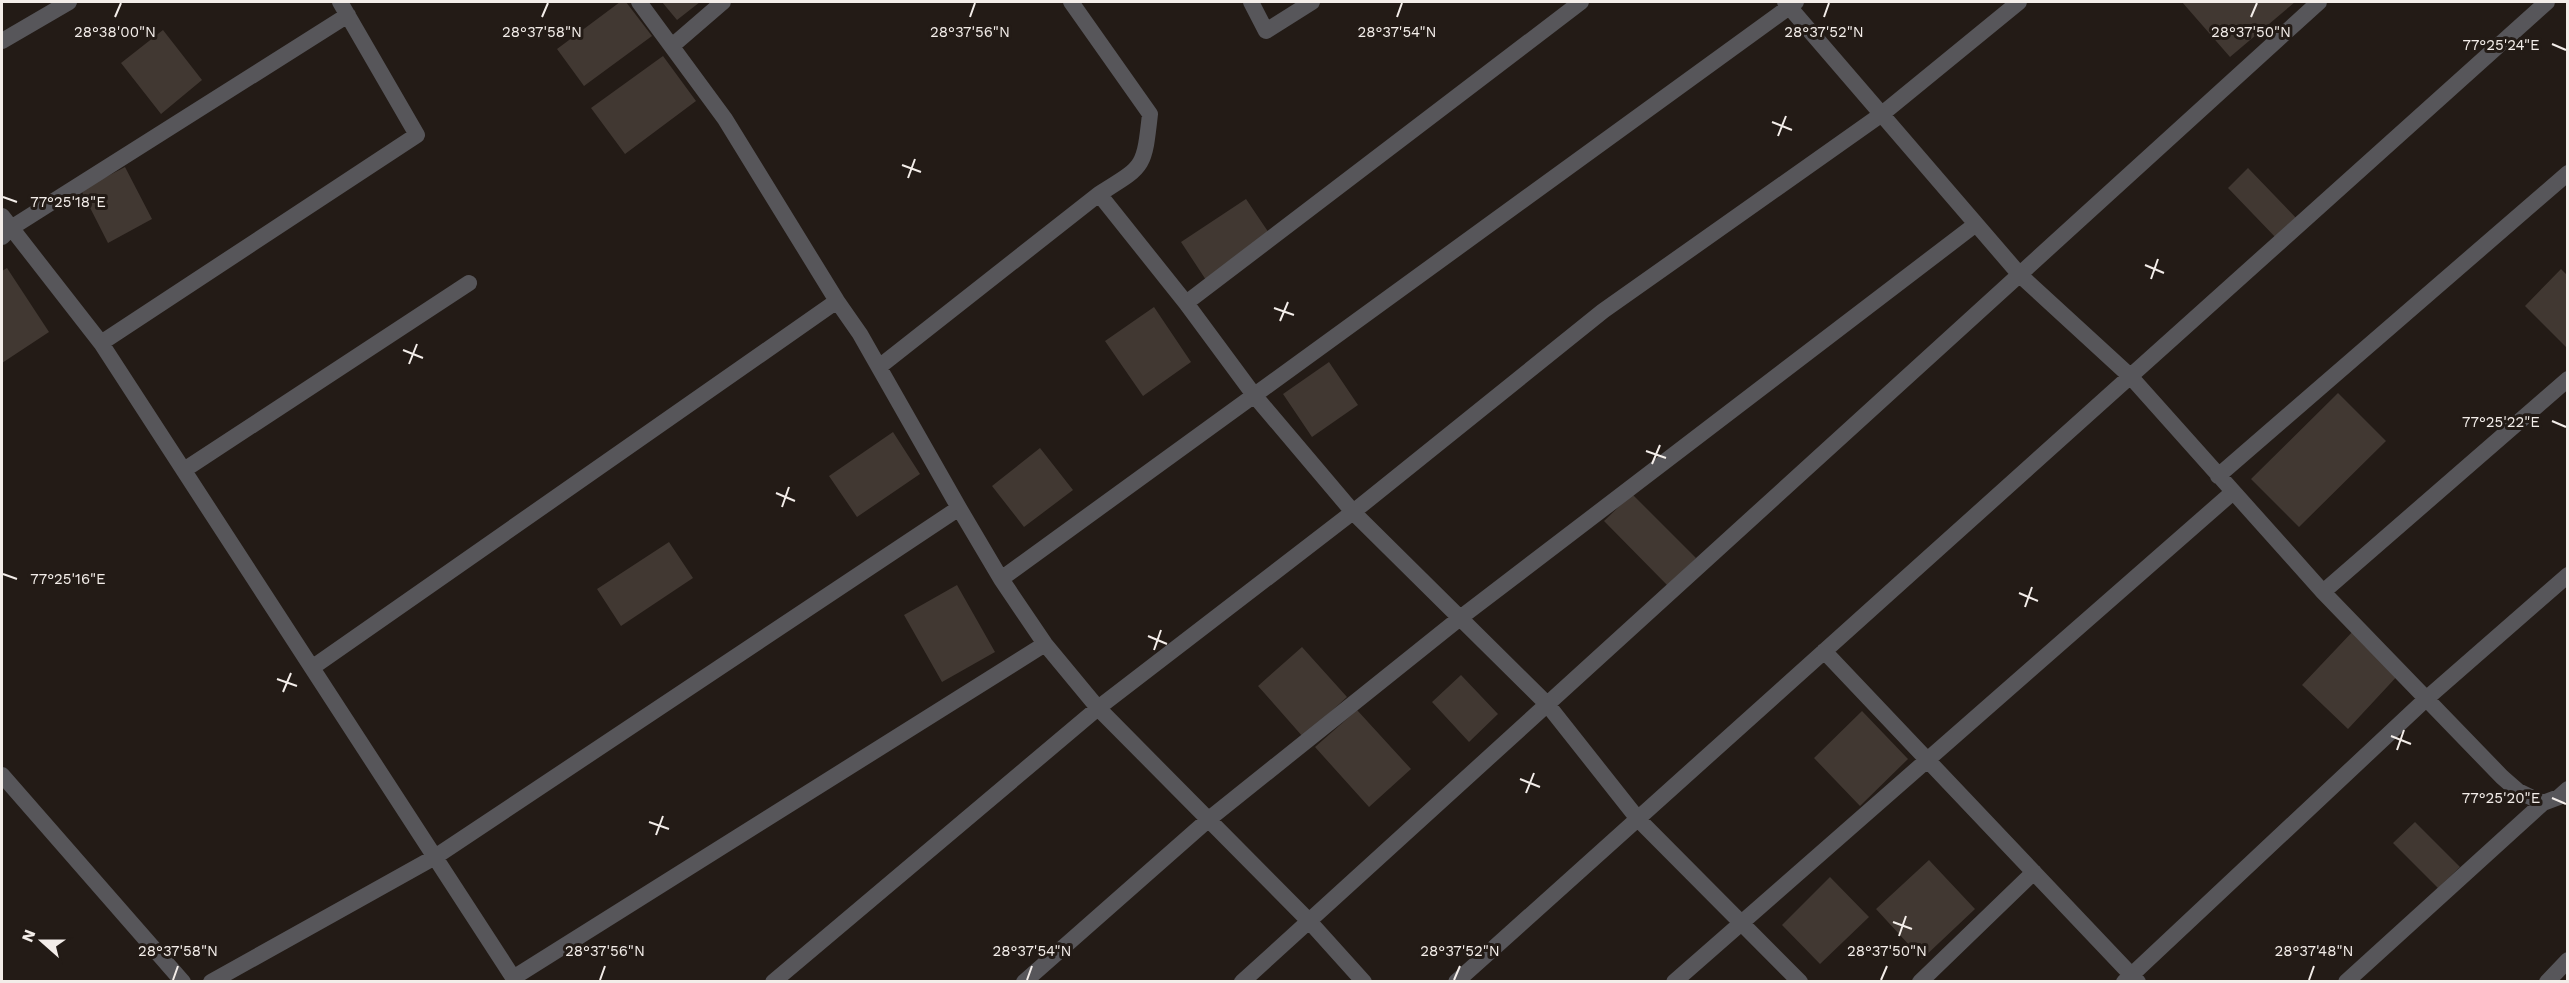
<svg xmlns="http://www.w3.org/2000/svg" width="2569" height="983" font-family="'Work Sans',sans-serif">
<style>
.building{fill:#413832}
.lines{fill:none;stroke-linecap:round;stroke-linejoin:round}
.minor{stroke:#57565a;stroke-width:16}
.ticks{fill:none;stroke:#f3ede9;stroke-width:2}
.ticks-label{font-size:15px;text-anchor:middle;fill:#f3ede9;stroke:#231b16;stroke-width:6;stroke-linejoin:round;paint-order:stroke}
</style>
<rect width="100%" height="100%" fill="#231b16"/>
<path class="building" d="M620,2H626L652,36L584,86L557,49Z
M662,2H700L677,20Z
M2182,2H2295L2230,57Z
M163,30L202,80L161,114L121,63Z
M663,56L696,101L625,154L591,108Z
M125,167L152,219L108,243L81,190Z
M2248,168L2299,221L2278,240L2228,188Z
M1246,199L1271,236L1206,280L1181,242Z
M7,268L49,332L2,363V271Z
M2561,269L2568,276V349L2525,306Z
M1154,307L1191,362L1143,396L1105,341Z
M1329,362L1358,405L1312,437L1283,394Z
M2338,393L2386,441L2299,527L2251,479Z
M893,432L920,474L857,517L829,476Z
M1040,448L1073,490L1024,527L992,486Z
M1632,494L1696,558L1668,586L1604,521Z
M669,542L693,578L621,626L597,589Z
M957,585L995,652L942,682L904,615Z
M2355,629L2401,672L2348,729L2302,685Z
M1302,647L1347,697L1303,737L1258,686Z
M1461,675L1498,714L1469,742L1432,702Z
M1357,710L1411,769L1369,807L1315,747Z
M1862,711L1908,759L1860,806L1814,758Z
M2415,822L2460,867L2438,888L2393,843Z
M1929,860L1975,909L1922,959L1876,909Z
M1830,877L1869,917L1820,964L1782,925Z"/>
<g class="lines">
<path class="minor" d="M639,2L725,119L837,301L860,334L959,508L1001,579L1045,644L1098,708L1309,921L1364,982
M1251,2L1266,31L1312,2
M1785,2L2020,275L2130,376L2323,592L2502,777L2518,791L2543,803L2559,797L2568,789
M2,41L69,2
M672,46L723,2
M1099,194L1186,303L1254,395L1353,512L1547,704L1638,819L1800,982
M2,216L101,343L516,982
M2,237L11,228L348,15
M1186,303L1581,2
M101,343L417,135L340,2
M879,367L1099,194C1144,166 1144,169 1150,114L1071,2
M184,470L469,283
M2218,476L2568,173
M1001,579L1796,2
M2323,592L2568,379
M1824,651L2138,982
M313,667L837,301
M2,775L183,982
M513,978L1045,644
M211,982L435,857L959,508
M773,982L1098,708L1353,512L1603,311L1882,114L2019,2
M1024,982L1209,819L1460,618L1976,224
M1242,982L2319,2
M1456,982L2547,2
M1674,982L2233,492
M1920,982L2034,872
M2124,982L2426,699L2568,575
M2346,982L2543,803
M2547,982L2568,960"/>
</g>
<path class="ticks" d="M115,17L121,3M542,17L548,3M970,17L975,3M1397,17L1402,3M1824,17L1829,3M2251,17L2257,3M2552,44L2566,50M1772,122L1792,130M1778,136L1786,116M902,165L921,172M908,178L915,159M3,197L17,202M2145,265L2164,273M2151,279L2158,259M1274,308L1294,315M1280,321L1288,302M403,350L423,358M409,364L417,344M2552,421L2566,427M1646,451L1666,458M1652,464L1660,445M776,493L795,501M782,507L789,487M3,574L17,579M2019,593L2038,601M2025,607L2032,587M1148,636L1167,644M1154,650L1161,630M277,679L297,686M283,692L291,673M2391,736L2411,744M2397,750L2404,730M1520,779L1540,787M1526,793L1534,773M2552,798L2566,804M649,822L669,829M656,835L663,816M1893,922L1912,929M1899,936L1906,916M173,980L178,966M600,980L605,966M1027,980L1032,966M1454,980L1460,966M1881,980L1887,966M2309,980L2314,966"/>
<g class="ticks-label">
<text x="970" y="37">28°37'56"N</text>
<text x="1397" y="37">28°37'54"N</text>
<text x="115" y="37">28°38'00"N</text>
<text x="542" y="37">28°37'58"N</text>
<text x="1824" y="37">28°37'52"N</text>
<text x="2251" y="37">28°37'50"N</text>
<text x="2501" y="50">77°25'24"E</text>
<text x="68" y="207">77°25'18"E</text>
<text x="2501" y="427">77°25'22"E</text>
<text x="68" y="584">77°25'16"E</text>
<text x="2501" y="803">77°25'20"E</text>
<text x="178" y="956">28°37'58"N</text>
<text x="605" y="956">28°37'56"N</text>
<text x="1032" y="956">28°37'54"N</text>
<text x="1460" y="956">28°37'52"N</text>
<text x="1887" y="956">28°37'50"N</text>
<text x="2314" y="956">28°37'48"N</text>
</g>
<rect width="2569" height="983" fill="none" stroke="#f3ede9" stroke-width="6"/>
<g transform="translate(42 941) rotate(291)" stroke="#231b16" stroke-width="4.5" paint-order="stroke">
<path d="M0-4.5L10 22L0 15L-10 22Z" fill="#f3ede9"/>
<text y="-9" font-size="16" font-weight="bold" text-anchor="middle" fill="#f3ede9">N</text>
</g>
</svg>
